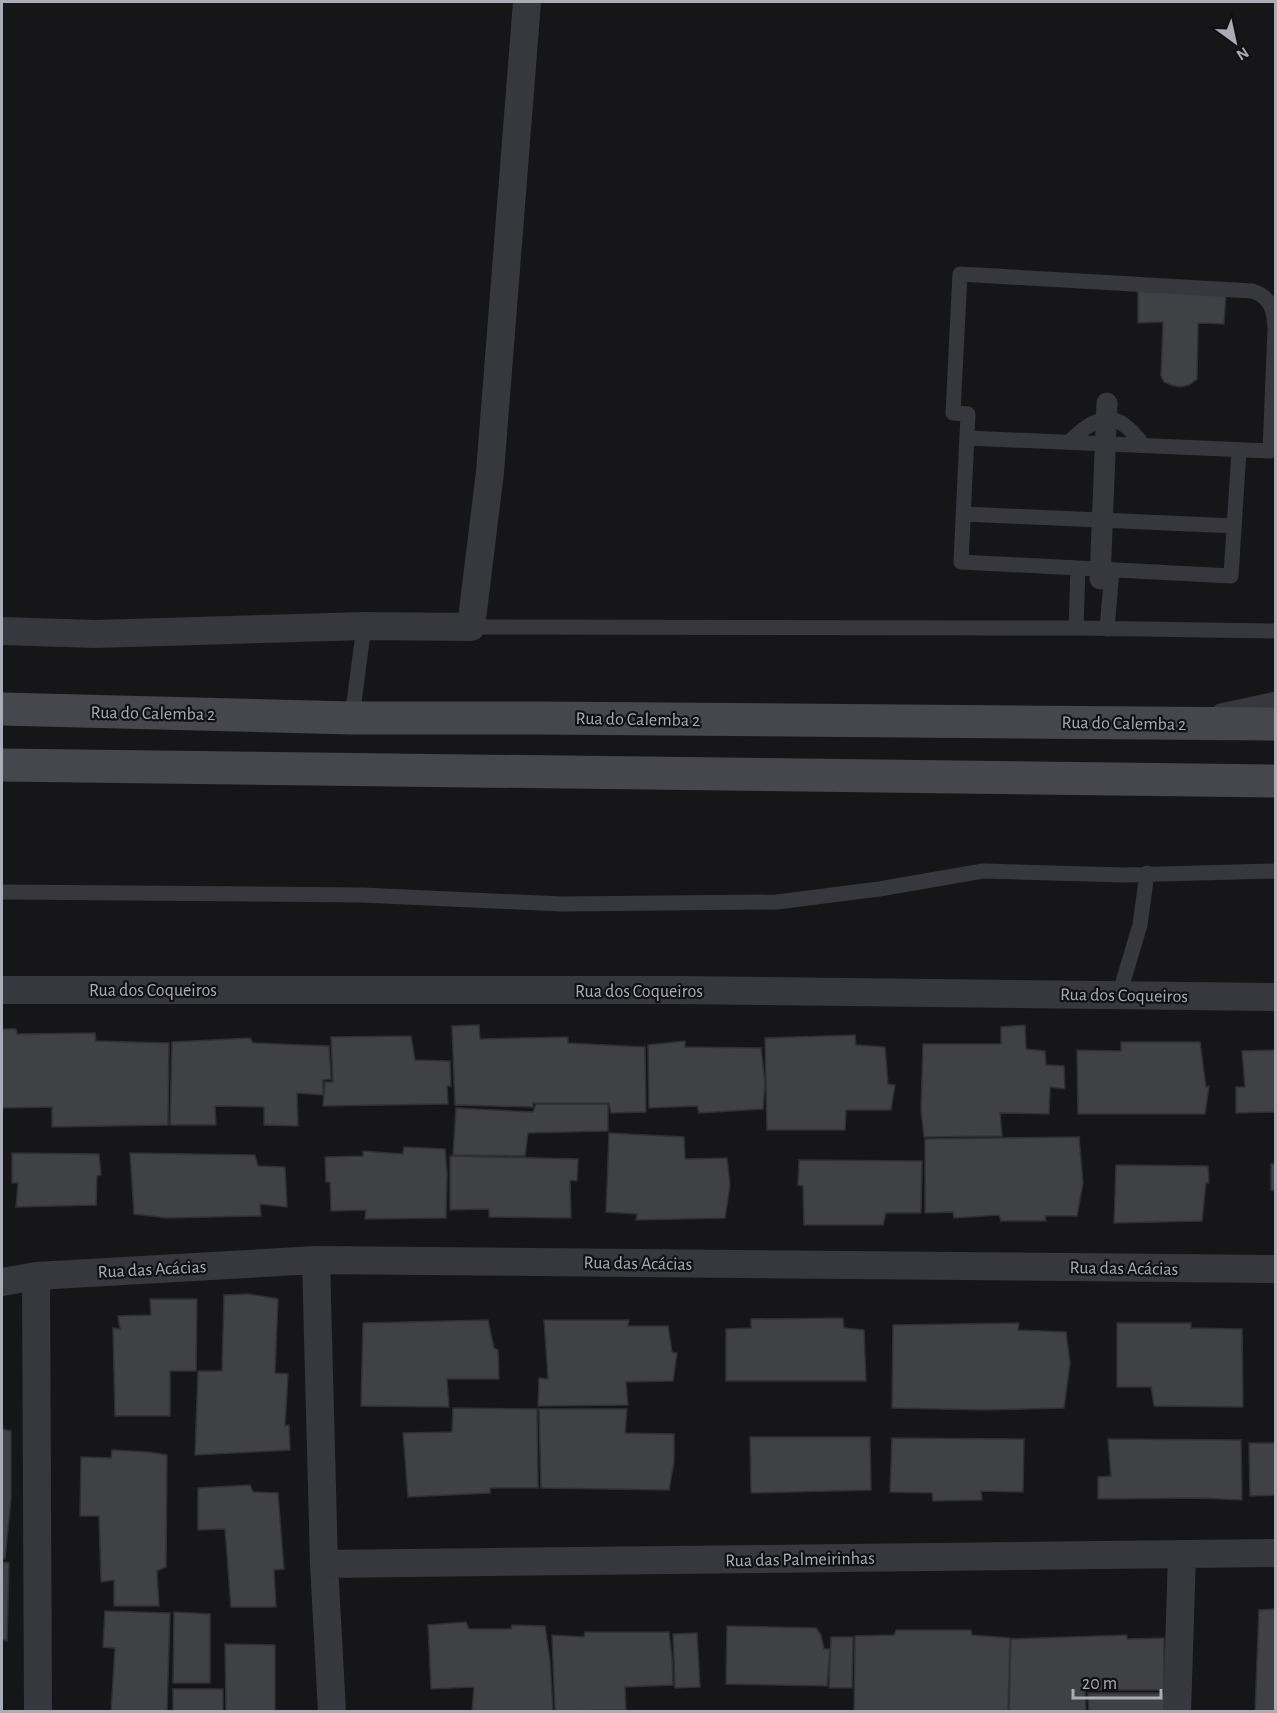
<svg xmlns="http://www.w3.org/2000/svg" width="1277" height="1713" font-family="'Alegreya Sans',sans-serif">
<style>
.building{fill:#404145;stroke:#303034;stroke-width:1.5}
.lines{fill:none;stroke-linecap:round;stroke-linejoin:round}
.service{stroke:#37383d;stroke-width:15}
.pedestrian{stroke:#37383d;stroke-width:21}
.minor{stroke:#37383d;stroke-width:28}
.secondary{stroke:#45474d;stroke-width:33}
.labels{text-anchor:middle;stroke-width:4.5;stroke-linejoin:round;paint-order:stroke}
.street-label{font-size:18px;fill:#a8adb8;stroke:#111113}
</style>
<rect width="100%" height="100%" fill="#161618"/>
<path class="building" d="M1138,290L1226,293L1224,324L1198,323L1197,379L1189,385L1180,387L1171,385L1164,382L1161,376L1163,322L1138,323Z
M479,1025L480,1039L568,1037V1043L645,1047L646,1112L611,1113L609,1103H533V1107L455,1105L452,1026Z
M1025,1025L1026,1049L1045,1051L1046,1065L1064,1066L1065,1089L1050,1087L1049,1114L1000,1113L1002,1136L924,1137L921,1111L923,1044H1001V1027Z
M2,1029H16L17,1034L95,1033L96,1041L169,1043L168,1125L52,1127V1107L2,1108Z
M855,1035L856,1045L885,1047L888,1084L895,1085L891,1110H846L845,1130H767L765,1038Z
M411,1036L415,1060L450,1061L451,1086H447L448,1104L323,1106L325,1082H333L331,1037Z
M250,1038L253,1043L329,1046L331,1079L323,1080V1095L297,1093L298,1126L264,1125V1107L215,1106L216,1125H170L172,1042Z
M685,1041V1047L761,1048L765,1083L763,1109L699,1113L697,1106L649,1108L648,1045Z
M1121,1042H1200L1206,1087L1209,1086L1205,1114H1078L1077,1050L1121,1051Z
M1276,1050V1112L1236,1113V1087H1245L1242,1051Z
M536,1104H608V1131L528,1133L525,1156L453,1155L456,1108L533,1112Z
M609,1133L684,1137L685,1159L727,1158L730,1185L725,1218L636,1220L637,1214L606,1212Z
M1079,1137L1083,1183L1077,1216H1045L1046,1221H1001L999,1215L954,1218L953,1212L925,1213V1139Z
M404,1147L445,1149L447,1173L446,1218L365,1219L366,1210L331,1211L330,1182H326L325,1157L363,1156V1151L403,1154Z
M12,1153L99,1154L101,1175L97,1176L96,1205L16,1207L18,1183H12Z
M130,1153L255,1155L258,1166L285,1167L287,1207L260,1204L261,1216L167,1218L134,1214Z
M450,1156L578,1159L577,1181L570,1180L571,1218L489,1217V1209L450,1210Z
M799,1160L922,1161L921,1213H886L883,1225H804L803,1186L798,1185Z
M1271,1164H1276V1191L1271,1190Z
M1116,1165L1208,1166L1209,1183H1206L1202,1221L1114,1223Z
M249,1294L278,1299L275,1373L288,1374L285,1426L289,1425L290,1450L195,1455L198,1371H222L224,1295Z
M150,1299H197L196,1371H170V1416H115L113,1328L120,1329L118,1316L151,1315Z
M843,1318L844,1328L864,1330L866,1381H726V1329L751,1328V1319Z
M488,1320L494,1348L498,1350L499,1379H447L449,1407L361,1406L363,1323Z
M544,1320H629L628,1326H668L672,1352L677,1353L673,1381L626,1382L628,1405L538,1406L539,1378L548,1379Z
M1019,1323L1018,1330L1066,1332L1070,1363L1064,1408L983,1410L892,1408L893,1325Z
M1117,1323H1191V1328L1242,1329L1243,1407L1154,1406L1151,1387H1117Z
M453,1408L537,1409L538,1488H490V1493L408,1497L403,1433L452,1432Z
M539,1409H627L625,1433L674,1434V1462L669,1490L541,1488Z
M2,1429L11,1431V1499L5,1559H2Z
M750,1437H870L871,1490L751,1493Z
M892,1438L1024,1439L1023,1492L981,1491L982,1500L933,1501L932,1493L890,1492Z
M1108,1439L1241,1440L1242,1500L1200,1498L1098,1499V1477L1111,1476Z
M1249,1443H1276V1495L1250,1496Z
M112,1450L148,1452L167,1455L166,1567L157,1571L159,1606H114V1580L101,1582L99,1516H80L81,1457L111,1458Z
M250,1485L253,1492L278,1493L284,1569L274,1570L276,1607H231L225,1529L198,1530V1488Z
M2,1562L9,1563L7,1641L2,1639Z
M1276,1609V1712H1255L1259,1610Z
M105,1611L170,1613L167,1712H111L115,1648L103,1647Z
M174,1612L210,1614V1683H173Z
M466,1622L469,1629H511L512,1625L545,1626L550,1660L553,1712H472L474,1687L431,1689L428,1625Z
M727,1626L816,1628L821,1635L824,1649H830L827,1686L726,1684Z
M896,1630H971L972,1635L1010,1638L1008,1712H854L855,1636L894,1635Z
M585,1632H669L672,1658L673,1685L625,1687L626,1710L555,1711L552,1635L584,1637Z
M697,1633L700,1687L675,1688L673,1634Z
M1127,1635V1639L1164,1638V1690H1085L1086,1712H1009L1011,1639Z
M831,1637H853L852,1688H829Z
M225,1644L275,1645V1712H226Z
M173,1689H223V1712H173Z
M1088,1693H1164L1166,1712H1089Z"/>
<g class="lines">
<path class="service" d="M967,438C1068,442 1169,446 1270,451L1275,329C1274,311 1272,297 1252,291L960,274L953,413L968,414L961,562L1231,576L1239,450
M1069,442C1099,413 1117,409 1143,445
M964,514L1234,526
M471,627L1076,628L1276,631
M1076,628L1078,568
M1107,629L1112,570
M1220,711L1276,699
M352,718L364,626
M2,892L362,895L562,904L777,902L879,889L983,871L1125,875L1276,871
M1119,995L1140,925L1147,873"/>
<path class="pedestrian" d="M1100,579L1107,403"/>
<path class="minor" d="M2,631L95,634L364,626L471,627L490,472L527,2
M2,990H676L1276,997
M316,1260L324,1564L332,1712
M36,1276L38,1712
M2,1282L36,1276L316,1260L1276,1269
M324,1564L1276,1553
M1177,1712L1182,1554"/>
<path class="secondary" d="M2,709L352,718H541L1276,724
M2,765L1276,781"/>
</g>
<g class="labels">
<g class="street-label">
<text transform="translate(153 713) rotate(1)" y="6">Rua do Calemba 2</text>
<text transform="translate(638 719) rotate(1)" y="6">Rua do Calemba 2</text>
<text transform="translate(1124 723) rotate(1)" y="6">Rua do Calemba 2</text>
<text x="153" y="996">Rua dos Coqueiros</text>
<text x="639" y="997">Rua dos Coqueiros</text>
<text transform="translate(1124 995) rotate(1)" y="6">Rua dos Coqueiros</text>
<text transform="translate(638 1263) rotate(1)" y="6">Rua das Acácias</text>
<text transform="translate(1124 1268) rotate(1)" y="6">Rua das Acácias</text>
<text transform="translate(152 1269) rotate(-3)" y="6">Rua das Acácias</text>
<text transform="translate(800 1559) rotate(-1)" y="6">Rua das Palmeirinhas</text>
</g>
</g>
<rect width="1277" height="1713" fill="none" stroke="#a8adb8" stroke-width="6"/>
<g transform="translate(1235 42) rotate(147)" stroke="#111113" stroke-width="4.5" paint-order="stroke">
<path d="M0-4.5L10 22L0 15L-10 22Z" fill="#a8adb8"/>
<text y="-9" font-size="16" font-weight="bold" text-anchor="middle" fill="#a8adb8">N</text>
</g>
<path d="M1073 1689v9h88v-9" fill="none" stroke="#a8adb8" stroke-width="3"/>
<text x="1082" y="1689" font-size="18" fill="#a8adb8" stroke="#111113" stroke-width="4.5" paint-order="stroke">20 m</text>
</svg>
